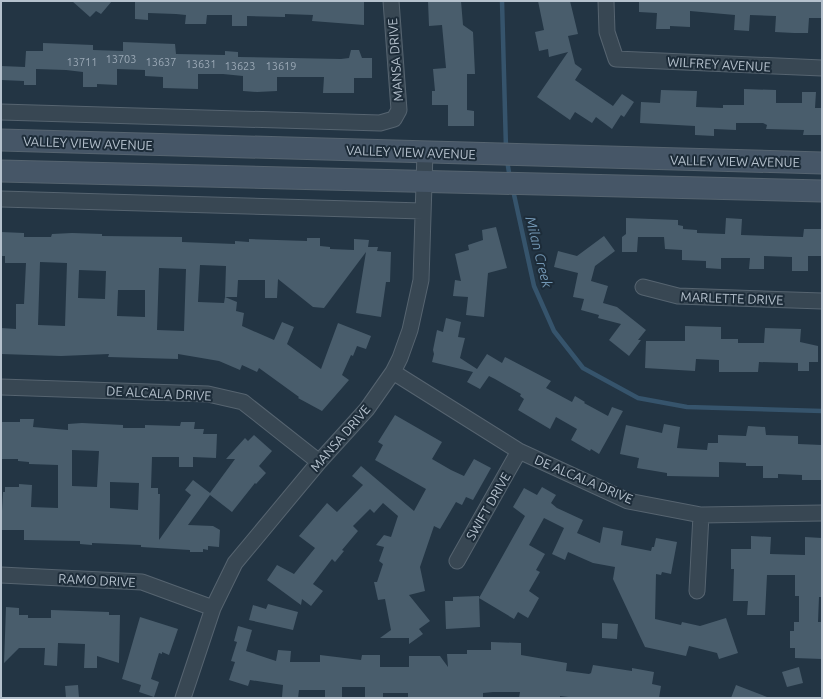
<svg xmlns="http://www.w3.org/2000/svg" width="823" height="699" font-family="Ubuntu,sans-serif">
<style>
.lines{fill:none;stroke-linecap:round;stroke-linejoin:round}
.stream{stroke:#36546c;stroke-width:4.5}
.building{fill:#495d6c;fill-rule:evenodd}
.minor-casing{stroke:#566470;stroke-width:17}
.secondary-casing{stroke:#566470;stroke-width:23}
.minor{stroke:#384753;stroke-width:15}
.secondary{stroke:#465667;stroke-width:21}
.labels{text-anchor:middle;stroke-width:4;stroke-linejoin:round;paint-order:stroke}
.number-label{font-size:11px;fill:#9aa8b5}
.street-label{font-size:13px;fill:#b5c1cd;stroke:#1d2c39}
.water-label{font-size:14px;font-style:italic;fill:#7296b3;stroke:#1d2c39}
</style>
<rect width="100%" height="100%" fill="#233544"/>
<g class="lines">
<path class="stream" d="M502,1L506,149
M507,160L510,179
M513,190L534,286L554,331L583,368L638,398L687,407L822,411"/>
</g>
<path class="building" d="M72,1H112L101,14L96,11L90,17Z
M135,1H364V25L312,21L313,15L285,14V17L247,16V26H232V15H207L206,24H185L186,15L176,14L148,13V20L135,19Z
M428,1H461L463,25L473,32L475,74H467V110L474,111V126H448V105H432V91H435L433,69L446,68L442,25L429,26Z
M538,1H570L578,34L568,36L575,64L582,69L575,80L613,106L622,94L634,102L624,117L621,115L612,129L596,117L592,123L575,112L570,120L537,97L568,52L549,57L548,49L539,51L535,32L544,30Z
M639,1H822V18H809L808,33H794L775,32L776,16L750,15L749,31L734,30L735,15L690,11V27L670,26V29H656L657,13L639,12Z
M123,42L175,44L176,54L225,55V51L238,52V57L341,59L349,58L351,50H359L362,58H372V78H354V93H323L324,77H277V91L257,92L243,91V76L223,74H198V89L163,88V77L145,76V70L117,69V85L97,84V87H83V72L66,70L36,69V85H24V81L1,80V66L25,67L26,51H43V43L93,45V50L123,51Z
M744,89L776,90V103H802V92H816L815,108H822V135H803L804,130L766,129L767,125L763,123H736V130L714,129V136L695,135V126L640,123L641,102L660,103L661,90L697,91L696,107L723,108V105H744Z
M626,218L678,220V225L683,226V229L697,230V233L725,234L726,218L742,219L741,235L803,237L804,229H822V256H808V271H792V257L764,256V269H749L750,258H721V269L706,268V261L682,260V250L665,249L664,237H638L637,252H622V237L626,234Z
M496,227L507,268L488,273L484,317L466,315L468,297L453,296L455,280L461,281L455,254L469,250L468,245L483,240L482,230Z
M1,232L24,233V237H51L52,234L72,233L102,234V236L182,237V242L235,244V241L249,242V239L307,241V238H320V246L330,247V249L354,250V239L369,240L368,247H378L377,251L391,252L390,282H386L381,317L356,313L366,252L324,308L313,307L278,279L277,298H265V280H238L237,297H225L226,266L200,265L198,302L224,303L225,297L237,302L236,311L244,313L242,326L274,340L282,322L294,327L287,344L321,369L338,323L371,336L366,349L357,346L353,356L351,355L342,375L349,380L322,411L298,398L299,397L259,368L257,372L242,365L240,370L219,361L178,354V359L108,357L109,354L61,356L1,354V328L16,329V304H24L26,263H5V256H1ZM40,262L67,263L65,326L38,325ZM159,268L186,269L184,331L157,330ZM79,270L106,271L105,299L78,298ZM118,290H145V317L117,316Z
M604,236L615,251L595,266L591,281L608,286L603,303L617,307L646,330L638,340H641L629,356L609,340L621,324L598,318L599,315L581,310L584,299L573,297L578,273L554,267L558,251L577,256Z
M446,318L461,322L458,337L465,338L460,358L477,369L487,354L502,363L505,357L551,381L546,388L572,402L575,396L585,402L584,403L608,416L612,407L623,411L599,454L591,449L590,451L571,440L577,429L556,417L550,429L518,410L524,399L520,396L521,394L495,379L489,376L480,389L467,382L473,372L432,362L434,354L433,350L437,330L443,332Z
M685,326L721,327V339H738V343H764L765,328L801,329L800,342L818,346V362H809V371H798V363L759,362L758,372H719V360L696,359L695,371L645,368L646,341H685Z
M395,415L442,442L432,459L451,470L464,476L474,459L491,468L473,500L466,497L462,505L456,502L440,529L434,526L420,567L425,591L409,595L430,621L419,629L423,634L409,644V638H380L391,630L385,599L378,600L374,582H377L383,564L379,561L384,547L376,545L384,535L391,537L398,516L383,503L374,513L370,509L353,526L358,531L342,550L344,551L335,562L332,559L313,584L323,591L311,606L302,599L301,605L267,580L277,565L294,574L315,548L299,536L327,503L337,512L363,485L352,476L361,466L414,511L426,489L375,460L383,445L378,442Z
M20,419H34L33,427L68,430V424L82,423L123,425V428H145V425L180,426L181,422H195L194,429H204L203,434H217L216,458L193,457V467H179V457H152L151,488H158V494H160L159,540L191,495L185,490L193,480L210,493L235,459H226L245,438L248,441L254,435L272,451L259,466L266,473L256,484L255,483L232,512L210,495L188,525L213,526L220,530L219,547L208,546V550L203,549V552H190V550L141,547V545L92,543V545L80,544V541L24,540V530H1L3,492H5V487H19V484L32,485L31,507L58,508V465L29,464V462L18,461V459H1V422H20ZM72,450L99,451L97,487L72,486ZM110,482L139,483L138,510L110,508Z
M664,424L680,427L677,448L707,450L708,443H718V435L746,436L748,426L765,427L766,435L798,436V444L822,445V480H802V475L778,474V478H763V466H746V463L719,462V477L667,476V473L637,468L639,458L620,454L626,425L662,433Z
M542,487L556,495L551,503L557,508L583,520L577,533L600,543L603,527L623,531L621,545L651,551L652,547H654L656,538L677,542L671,574L662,572L661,575L656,574L655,619L681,625L682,622L700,626L726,618L738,653L719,659L717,653L689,646L686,656L645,647L613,579L615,567L593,563L568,552L565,560L552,554L564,528L544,518L529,545L545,554L536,570L540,572L529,591L539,598L528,618L518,612L514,619L479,598L525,516L513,507L524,488L537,495Z
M751,536L771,537L770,554L805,555V537L822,538V597H819L818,622H822V659L795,658V648H790V631H794V622H799V596H795V575H767L765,615H747L748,601H733L734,569H731V549H751Z
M479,596L480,627L446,629L445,601H453V597Z
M268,604L298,612L293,630L249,620L253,605L266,609Z
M6,607L19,608V615H28V618H51V610L109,612V615H120L119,663L97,656V668H84L85,644L58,643L57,666L44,665L45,648H19L4,663Z
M140,617L178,629L169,655L162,652V654L159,653L151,679L159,682L154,697L139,692L141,685L122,679Z
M602,623L618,624L617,639L602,638Z
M238,626L252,630L246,651L276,661L278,650L291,651L290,662H320V655L361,660L362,655H380V667H409V656H440L448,667L447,654H467V650H491V642L521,643V655L567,663L566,671L589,674L591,673L593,665L632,671V668L654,672L652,684L661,686L659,698H577L560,696V698H519L520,692H493L483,693V698H408V693H383V698H365V687H342V698H325V690H299L298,698L282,697L283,685L250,680L248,686L229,680L235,662L231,661L237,642L234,641Z
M799,667L803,683L787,687L782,672Z
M78,685L79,698H66L65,686Z
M736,685L767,697V698H731Z"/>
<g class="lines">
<g class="minor-casing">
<path id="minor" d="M606,1L607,32L616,59L822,68
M1,112L380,123L394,119L399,110L391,1
M1,199L423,211
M643,287L678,296L822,301
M393,372L519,451L628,501L701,515L822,513
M1,387L208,394L243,402L319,462
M457,561L519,451
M1,575L142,582L213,608
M697,591L701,515
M183,698L213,608L235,563L319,462L367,409L393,372L400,358L410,330L421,280L425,152"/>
</g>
<g class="secondary-casing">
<path id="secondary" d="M1,140L822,163
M1,171L822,191"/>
</g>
<use href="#minor" class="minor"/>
<use href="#secondary" class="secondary"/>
</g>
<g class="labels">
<g class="number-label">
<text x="121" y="63">13703</text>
<text x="82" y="66">13711</text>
<text x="161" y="66">13637</text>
<text x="201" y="68">13631</text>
<text x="240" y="70">13623</text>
<text x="281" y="70">13619</text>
</g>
<g class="street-label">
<text transform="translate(395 60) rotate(-94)" y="5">MANSA DRIVE</text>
<text transform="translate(719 64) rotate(3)" y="5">WILFREY AVENUE</text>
<text transform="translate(88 143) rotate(2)" y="5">VALLEY VIEW AVENUE</text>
<text transform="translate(411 152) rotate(2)" y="5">VALLEY VIEW AVENUE</text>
<text transform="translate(735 161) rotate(1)" y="5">VALLEY VIEW AVENUE</text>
<text transform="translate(732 298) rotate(2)" y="5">MARLETTE DRIVE</text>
<text transform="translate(159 393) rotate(3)" y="5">DE ALCALA DRIVE</text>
<text transform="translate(340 438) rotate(-49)" y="5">MANSA DRIVE</text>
<text transform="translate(584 479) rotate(23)" y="5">DE ALCALA DRIVE</text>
<text transform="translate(488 506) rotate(-60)" y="5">SWIFT DRIVE</text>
<text transform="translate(97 580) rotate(3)" y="5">RAMO DRIVE</text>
</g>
<g class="water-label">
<text transform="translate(539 252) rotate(76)" y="5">Milan Creek</text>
</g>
</g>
<rect width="823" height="699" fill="none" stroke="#b5c1cd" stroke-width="4"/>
</svg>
